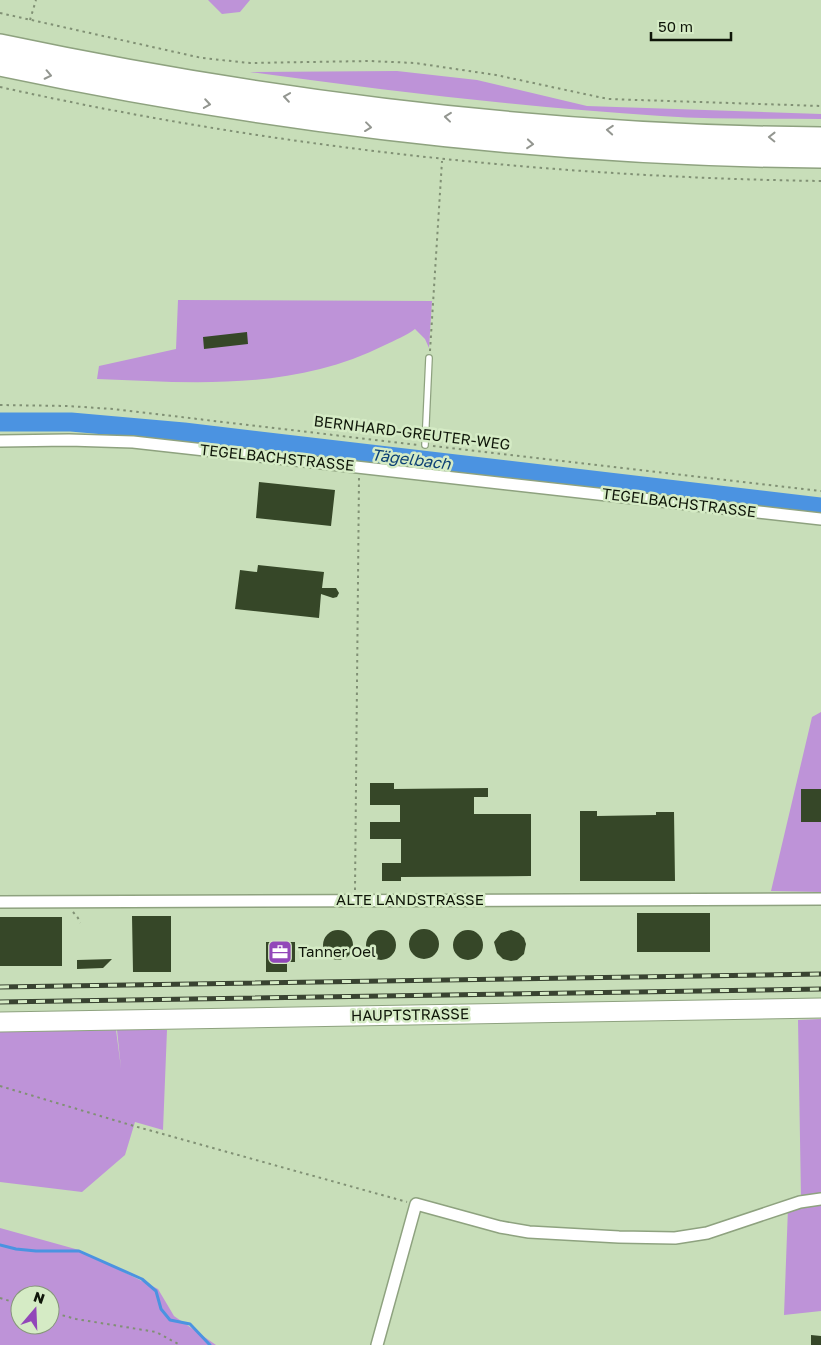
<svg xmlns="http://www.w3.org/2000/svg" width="821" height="1345" font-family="'Golos Text',sans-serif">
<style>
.green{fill:#be93d8;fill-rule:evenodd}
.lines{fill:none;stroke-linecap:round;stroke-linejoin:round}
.stream{stroke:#4b93e1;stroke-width:3}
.river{stroke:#4b93e1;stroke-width:19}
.building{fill:#364728}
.lane-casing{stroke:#8ea27f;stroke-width:8}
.street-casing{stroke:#8ea27f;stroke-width:14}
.primary-casing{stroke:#8ea27f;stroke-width:21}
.highway-casing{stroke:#8ea27f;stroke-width:24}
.path{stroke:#809074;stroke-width:2;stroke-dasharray:2.5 4;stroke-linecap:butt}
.lane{stroke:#fff;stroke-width:5.5}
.street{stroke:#fff;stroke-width:11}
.primary{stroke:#fff;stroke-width:19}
.highway{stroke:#fff;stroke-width:21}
.rail-casing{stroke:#394331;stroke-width:5}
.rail{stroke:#d5ebc5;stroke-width:3;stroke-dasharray:9;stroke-linecap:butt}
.oneway{stroke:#939690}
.labels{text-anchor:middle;stroke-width:5;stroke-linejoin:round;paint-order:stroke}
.street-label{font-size:15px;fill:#0f1609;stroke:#d5ebc5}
.poi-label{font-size:15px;fill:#0f1609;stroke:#d5ebc5;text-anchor:start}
.water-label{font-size:16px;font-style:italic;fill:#0e4174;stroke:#d5ebc5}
</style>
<rect width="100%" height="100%" fill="#c8deb9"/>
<path class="green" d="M208,0H250L240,12L222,14Z
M397,71L477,80L587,106L821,114V119C768,118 714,120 661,116C524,107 387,91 250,72Z
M178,300L432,301L429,348L425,339L415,329C406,336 395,340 385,345C293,391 196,383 97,379L99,366L176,349Z
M821,712V892L771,891L812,717Z
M821,1019V1195L801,1198L798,1020Z
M116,1030L121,1068L117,1030H167L163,1130L135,1122L125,1155L82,1192L0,1182V1032Z
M821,1201V1311L784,1315L788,1208Z
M0,1228L79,1250L158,1289L174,1316L216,1345H0ZM20,1295H50V1325H20Z"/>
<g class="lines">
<path class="stream" d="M0,1245L16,1249L36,1251H79L142,1279L156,1291L161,1309L170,1320L190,1324L210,1345"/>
<path class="river" d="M0,422H71L184,432L821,507"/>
</g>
<path class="building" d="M247,332L248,344L204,349L203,337Z
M259,482L335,490L331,526L256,518Z
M258,565L324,572L322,588H336L339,593L337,597L333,598L321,594L319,618L235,609L240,570L257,572Z
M370,783H394V789L488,788V797H474V814H531V876L401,877V881H382V863H401V839H370V822H400V805H370Z
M801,789H821V822H801Z
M580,811H597V816L656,815V812H674L675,881H580Z
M637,913H710V952H637Z
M132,916H171V972H133Z
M0,917H62V966H0Z
M409 944a15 15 0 1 1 30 0a15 15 0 1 1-30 0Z
M366 945a15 15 0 1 1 30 0a15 15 0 1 1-30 0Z
M453 945a15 15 0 1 1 30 0a15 15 0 1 1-30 0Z
M323 945a15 15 0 1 1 30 0a15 15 0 1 1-30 0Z
M511,930L519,933L524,938L526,944L524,954L517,960L511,961L503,959L497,953L494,942L501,933Z
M266,942H295V962H287V972H266Z
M112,959L103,968L77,969V960Z
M811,1335L821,1336V1345H811Z"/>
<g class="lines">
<g class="lane-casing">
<path id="lane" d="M425,445L429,358"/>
</g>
<g class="street-casing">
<path id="street" d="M0,441L69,440L133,442L821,519
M0,902L821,899
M377,1345L416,1204L500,1227L529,1232L619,1237L675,1238L707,1233L800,1202L821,1199"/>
</g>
<g class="primary-casing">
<path id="primary" d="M0,1022L821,1008"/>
</g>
<g class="highway-casing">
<path id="highway" d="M0,45C270,102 545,136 821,138
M0,65C270,122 545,155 821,157"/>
</g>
<path class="path" d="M0,13L202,58L250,63L369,61L415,63L496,75L608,99L821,106
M30,20L36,0
M0,87C270,147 545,177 821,181
M430,351L442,161
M0,405L68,406L113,409L418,445
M433,446L821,491
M355,890L359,477
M73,912L78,918L80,923
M0,1086L134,1126L407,1202
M0,1298L20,1304
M50,1312L76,1319L156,1332L180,1345"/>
<use href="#lane" class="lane"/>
<use href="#street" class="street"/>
<use href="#primary" class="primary"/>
<use href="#highway" class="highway"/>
<g class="rail-casing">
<path id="rail" d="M0,987L821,974
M0,1002L821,989"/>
</g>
<use href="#rail" class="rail"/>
</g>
<defs><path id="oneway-chevron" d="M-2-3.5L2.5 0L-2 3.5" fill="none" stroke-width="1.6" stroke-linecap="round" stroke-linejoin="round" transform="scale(1.25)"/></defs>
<g class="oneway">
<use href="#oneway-chevron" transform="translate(48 75) rotate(12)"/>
<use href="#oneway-chevron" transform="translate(287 97) rotate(-172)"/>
<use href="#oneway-chevron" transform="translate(207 104) rotate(9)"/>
<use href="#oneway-chevron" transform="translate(448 117) rotate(-174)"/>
<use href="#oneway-chevron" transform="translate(368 127) rotate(7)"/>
<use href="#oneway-chevron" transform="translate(610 130) rotate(-176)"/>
<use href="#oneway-chevron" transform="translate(772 137) rotate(-179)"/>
<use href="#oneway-chevron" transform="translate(530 144) rotate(5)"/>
</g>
<defs>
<g id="office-square" transform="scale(1.25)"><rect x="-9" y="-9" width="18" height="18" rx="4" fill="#9247b9" stroke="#d5ebc5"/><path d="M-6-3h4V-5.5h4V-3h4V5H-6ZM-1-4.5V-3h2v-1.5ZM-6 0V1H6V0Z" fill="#fff"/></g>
</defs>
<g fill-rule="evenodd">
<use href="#office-square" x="280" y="952"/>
</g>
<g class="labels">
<g class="street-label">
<text transform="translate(412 433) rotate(7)" y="5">BERNHARD-GREUTER-WEG</text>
<text transform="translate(277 458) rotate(6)" y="5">TEGELBACHSTRASSE</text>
<text transform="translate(679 503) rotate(7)" y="5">TEGELBACHSTRASSE</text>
<text x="410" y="905">ALTE LANDSTRASSE</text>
<text transform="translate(410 1015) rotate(-1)" y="5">HAUPTSTRASSE</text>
</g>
<g class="poi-label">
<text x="298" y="957">Tanner Oel</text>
</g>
<g class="water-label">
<text transform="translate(411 459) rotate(7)" y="6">Tägelbach</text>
</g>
</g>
<g transform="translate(35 1310) rotate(19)"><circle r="24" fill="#d5ebc5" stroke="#86967a"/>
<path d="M0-4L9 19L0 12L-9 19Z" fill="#9247b9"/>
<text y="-8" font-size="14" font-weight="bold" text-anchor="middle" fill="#0f1609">N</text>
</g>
<path d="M651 32v8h80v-8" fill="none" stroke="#0f1609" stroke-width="2.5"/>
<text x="658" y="32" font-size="15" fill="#0f1609" stroke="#d5ebc5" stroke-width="4" paint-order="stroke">50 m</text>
</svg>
